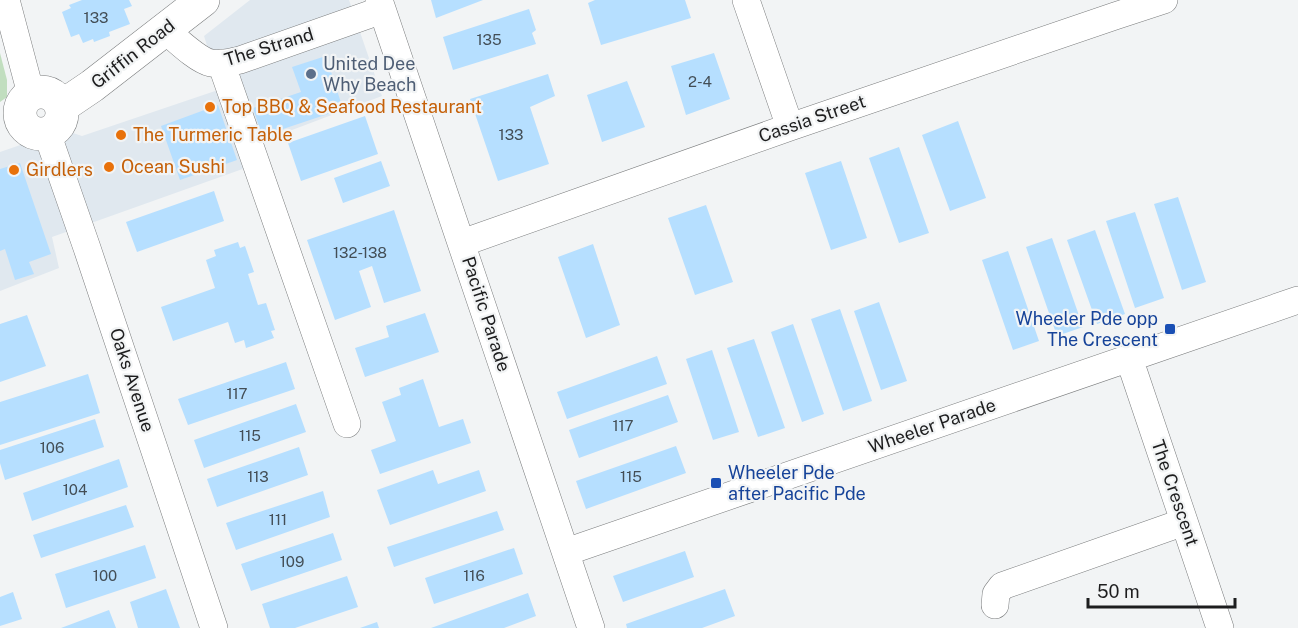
<svg xmlns="http://www.w3.org/2000/svg" width="1298" height="628" font-family="'Public Sans',sans-serif">
<style>
.built{fill:#e0e8ef}
.green{fill:#c1debf}
.building{fill:#b6dfff}
.lines{fill:none;stroke-linecap:round;stroke-linejoin:round}
.minor-casing{stroke:#7a7c7d;stroke-width:28}
.major-casing{stroke:#7a7c7d;stroke-width:34}
.minor{stroke:#fff;stroke-width:27}
.major{stroke:#fff;stroke-width:33}
.service-dot{fill:#5c6f8a;stroke:#f2f4f5;stroke-width:2}
.food-dot{fill:#e8710a;stroke:#f2f4f5;stroke-width:2}
.transit-dot{fill:#1a4fb4;stroke:#f2f4f5;stroke-width:2}
.labels{text-anchor:middle;stroke-width:4.5;stroke-linejoin:round;paint-order:stroke}
.number-label{font-size:15px;fill:#434e56}
.street-label{font-size:18px;fill:#1d1d1e;stroke:#f2f4f5}
.service-label{font-size:18px;fill:#4e5e75;stroke:#f2f4f5;text-anchor:start}
.food-label{font-size:18px;fill:#c56008;stroke:#f2f4f5;text-anchor:start}
.transit-label{font-size:18px;fill:#164399;stroke:#f2f4f5;text-anchor:end}
</style>
<rect width="100%" height="100%" fill="#f2f4f5"/>
<path class="built" d="M250,0H349L382,96L255,144L251,166L52,237L59,268L0,291V152L64,130L82,136L221,89L204,36Z"/>
<path class="green" d="M0,53L7,80V97L0,102Z"/>
<path class="building" d="M82,0H129L132,6L124,9L130,24L109,32L110,36L94,42L93,39L83,43L79,34L71,37L62,12L71,8L69,5Z
M431,0H483L436,18Z
M595,0H685L691,18L601,45L588,3Z
M529,9L536,30L532,33L536,44L453,70L443,37Z
M714,53L730,99L686,115L671,66Z
M326,56L343,109L262,136L253,108L301,92L292,67Z
M548,74L555,96L530,107L549,164L498,181L470,99Z
M627,81L645,127L602,142L587,95Z
M218,105L237,160L180,180L161,126Z
M365,116L378,154L301,181L288,143Z
M958,121L986,198L950,211L922,135Z
M899,147L929,233L899,243L869,158Z
M381,161L390,186L343,203L334,178Z
M841,161L867,238L831,250L805,173Z
M20,163L51,254L29,262L34,274L15,280L5,249L0,251V169Z
M214,191L224,221L137,252L126,222Z
M1178,197L1206,282L1182,290L1154,204Z
M706,205L733,282L695,295L668,218Z
M394,210L421,291L384,303L372,266L359,271L371,307L335,320L307,240Z
M1135,212L1164,298L1135,308L1106,221Z
M1095,230L1125,314L1097,324L1067,240Z
M1052,238L1083,327L1057,336L1026,247Z
M238,242L240,248L245,246L254,272L248,274L258,305L266,303L275,330L271,331L274,338L246,348L244,340L235,343L228,322L173,341L161,307L215,288L206,260L216,256L214,250Z
M593,244L620,325L586,338L558,257Z
M1008,251L1039,341L1013,350L982,260Z
M879,302L907,381L881,390L854,311Z
M840,309L872,401L843,411L811,319Z
M425,313L439,352L365,377L355,348L389,337L386,326Z
M27,315L46,366L0,382V324Z
M793,324L824,414L802,422L771,332Z
M754,339L785,428L758,437L727,348Z
M712,350L739,432L713,440L686,359Z
M657,356L667,384L567,419L557,392Z
M286,362L295,389L188,425L178,399Z
M88,374L100,413L0,445V402Z
M423,379L439,427L463,419L471,443L380,474L371,450L396,441L382,402L401,395L399,388Z
M668,395L678,422L579,458L569,430Z
M296,404L306,432L204,468L194,440Z
M95,419L104,447L5,480L0,463V450Z
M676,446L686,473L586,509L576,481Z
M299,447L308,475L217,507L207,479Z
M119,459L128,487L32,521L23,493Z
M433,470L438,484L479,470L486,491L390,525L377,490Z
M323,491L330,517L236,550L226,523Z
M126,505L134,527L41,558L33,535Z
M497,511L504,530L394,567L387,547Z
M333,533L342,560L251,591L241,564Z
M145,545L156,578L66,608L55,574Z
M514,548L523,574L434,604L425,578Z
M685,551L694,577L623,602L613,576Z
M347,576L358,607L295,628H270L262,604Z
M166,589L180,628H138L130,602Z
M725,589L735,616L702,628H627L626,624Z
M13,592L22,619L0,626V597Z
M528,593L536,616L504,628H431Z
M109,610L116,628H61Z
M377,622L379,628H360Z"/>
<g class="lines">
<g class="minor-casing">
<path id="minor" d="M6,0L31,94
M379,0L591,628
M746,0L790,127
M164,29C176,39 197,60 211,63C221,65 230,62 240,60L382,10
M221,63L347,424
M47,133L87,248L214,628
M462,243L790,127L1115,16L1164,0
M1129,358L1220,628
M566,552L1298,300
M995,605L996,594L1002,586L1184,522"/>
</g>
<g class="major-casing">
<path id="major" d="M20 113a21 21 0 1 1 42 0a21 21 0 1 1-42 0Z
M61,107L92,86L203,0"/>
</g>
<use href="#minor" class="minor"/>
<use href="#major" class="major"/>
</g>
<circle class="service-dot" cx="311" cy="74" r="6"/>
<g class="food-dot">
<circle cx="210" cy="107" r="6"/>
<circle cx="121" cy="135" r="6"/>
<circle cx="109" cy="167" r="6"/>
<circle cx="14" cy="170" r="6"/>
</g>
<g class="transit-dot">
<rect x="1164" y="323" width="12" height="12" rx="3"/>
<rect x="710" y="477" width="12" height="12" rx="3"/>
</g>
<g class="labels">
<g class="number-label">
<text x="96" y="23">133</text>
<text x="489" y="45">135</text>
<text x="700" y="87">2-4</text>
<text x="511" y="140">133</text>
<text x="360" y="258">132-138</text>
<text x="237" y="399">117</text>
<text x="623" y="431">117</text>
<text x="250" y="441">115</text>
<text x="52" y="453">106</text>
<text x="258" y="482">113</text>
<text x="631" y="482">115</text>
<text x="75" y="495">104</text>
<text x="278" y="525">111</text>
<text x="292" y="567">109</text>
<text x="105" y="581">100</text>
<text x="474" y="581">116</text>
</g>
<g class="street-label">
<text transform="translate(269 47) rotate(-17)" y="6">The Strand</text>
<text transform="translate(133 54) rotate(-38)" y="6">Griffin Road</text>
<text transform="translate(812 119) rotate(-19)" y="6">Cassia Street</text>
<text transform="translate(486 314) rotate(72)" y="6">Pacific Parade</text>
<text transform="translate(132 380) rotate(72)" y="6">Oaks Avenue</text>
<text transform="translate(932 426) rotate(-19)" y="6">Wheeler Parade</text>
<text transform="translate(1175 493) rotate(71)" y="6">The Crescent</text>
</g>
<g class="service-label">
<text x="323" y="70">United Dee<tspan x="323" dy="21">Why Beach</tspan></text>
</g>
<g class="food-label">
<text x="222" y="113">Top BBQ &amp; Seafood Restaurant</text>
<text x="133" y="141">The Turmeric Table</text>
<text x="121" y="173">Ocean Sushi</text>
<text x="26" y="176">Girdlers</text>
</g>
<g class="transit-label">
<text x="1158" y="325">Wheeler Pde opp<tspan x="1158" dy="21">The Crescent</tspan></text>
<text x="728" y="479" text-anchor="start">Wheeler Pde<tspan x="728" dy="21">after Pacific Pde</tspan></text>
</g>
</g>
<path d="M1088 598v9h147v-9" fill="none" stroke="#1d1d1e" stroke-width="3"/>
<text x="1097" y="598" font-size="18" fill="#1d1d1e" stroke="#f2f4f5" stroke-width="4.5" paint-order="stroke">50 m</text>
</svg>
